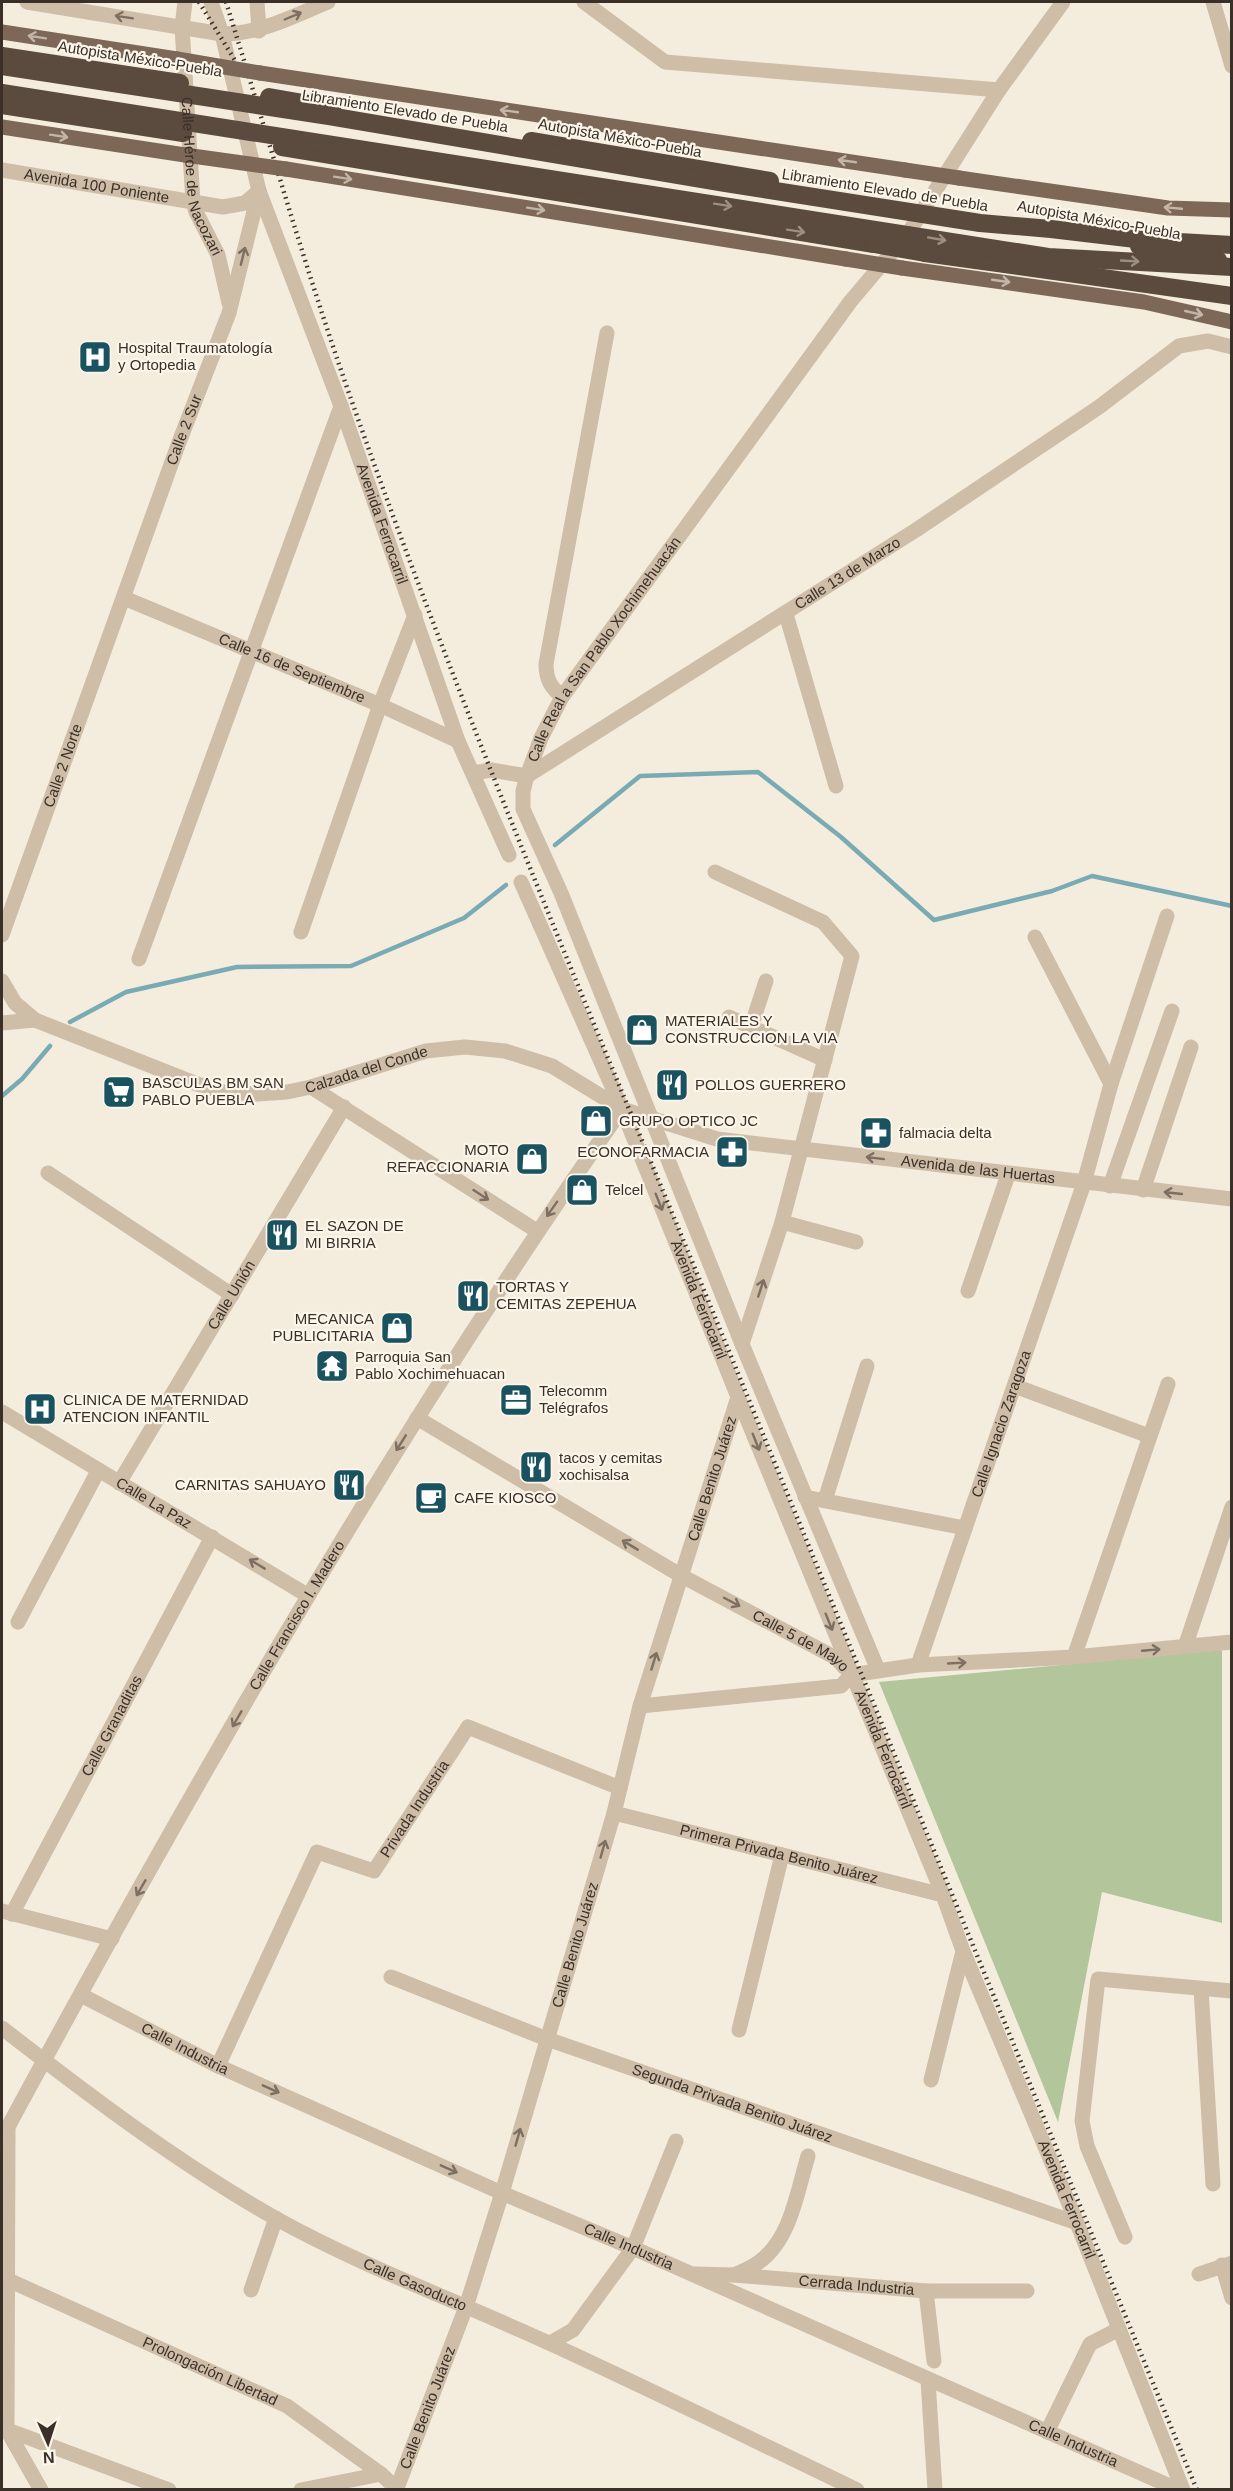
<svg xmlns="http://www.w3.org/2000/svg" width="1233" height="2491" font-family="Helvetica,sans-serif">
<style>
.green{fill:#b2c59b}
.lines{fill:none;stroke-linecap:round;stroke-linejoin:round}
.stream{stroke:#79abb4;stroke-width:4.5}
.minor{stroke:#cebda7;stroke-width:15}
.major{stroke:#7d6858;stroke-width:15}
.highway{stroke:#5b4a3e;stroke-width:18}
.rail{stroke:#3a3028;stroke-width:4.5;stroke-dasharray:1.5 4.5;stroke-linecap:butt}
.major-bridge{stroke:#7d6858;stroke-width:15}
.highway-bridge{stroke:#5b4a3e;stroke-width:18}
.oneway{stroke:#7d6f61}
.oneway2{stroke:#c2b6a8}
.oneway3{stroke:#9b8e83}
.labels{text-anchor:middle;stroke-width:4.5;stroke-linejoin:round;paint-order:stroke}
.street-label{font-size:15px;fill:#3a3028;stroke:#fbf5ea}
.poi-label{font-size:15px;fill:#3a3028;stroke:#fbf5ea;text-anchor:start}
</style>
<rect width="100%" height="100%" fill="#f4ecdc"/>
<path class="green" d="M1222,1650V1923L1102,1892L1058,2122L879,1682Z"/>
<g class="lines">
<path class="stream" d="M555,845L640,776L758,772L841,837L934,920L1052,891L1092,876L1232,906
M70,1022L126,992L237,967L351,966L464,918L506,885
M2,1096L22,1079L50,1046"/>
<g class="minor">
<path d="M27,2L222,34C261,34 293,16 328,2"/>
<path id="s1" d="M185,2L182,27L193,202L196,212L218,255L229,303"/>
<path id="s2" d="M211,2L222,34L259,191L341,406L458,741L509,855"/>
<path d="M257,2L259,31"/>
<path d="M584,2L665,62L999,90"/>
<path d="M1213,2L1232,66"/>
<path id="s3" d="M2,170L223,207L245,203L259,191"/>
<path id="s4" d="M124,598L380,705L458,741"/>
<path d="M786,614L836,786"/>
<path d="M562,697C551,687 546,680 546,664L607,333"/>
<path id="s5" d="M473,773L491,770L527,776L916,530L1099,407L1179,346L1208,341L1232,347"/>
<path d="M715,872L823,922L852,956L782,1222L742,1344"/>
<path id="s6" d="M521,882L622,1109L738,1397L943,1895L963,1951L1077,2223L1183,2490"/>
<path d="M301,932L380,705L415,615"/>
<path id="s7" d="M2,935L178,445L229,313L259,191"/>
<path d="M1035,937L1111,1084"/>
<path d="M139,959L341,406"/>
<path d="M2,981L15,1003L35,1020"/>
<path d="M729,1017L825,1060"/>
<path id="s8" d="M2,1023L35,1020L197,1084L224,1092L257,1094L287,1092L311,1087L426,1051L465,1047L505,1051L552,1066L622,1109L717,1139L1232,1199"/>
<path d="M751,1027L766,981"/>
<path d="M311,1087L537,1231"/>
<path d="M48,1173L232,1295"/>
<path d="M1110,1186L1172,1011"/>
<path d="M1143,1190L1191,1047"/>
<path d="M782,1222L856,1242"/>
<path d="M968,1291L1008,1175"/>
<path d="M1015,1386L1149,1436"/>
<path id="s9" d="M2,1412L307,1595"/>
<path id="s10" d="M417,1418L680,1575L836,1658L845,1668"/>
<path id="s11" d="M119,1483L344,1107"/>
<path d="M805,1497L965,1528"/>
<path d="M825,1500L867,1366"/>
<path d="M18,1622L98,1471"/>
<path d="M1185,1647L1232,1507"/>
<path d="M1074,1657L1168,1384"/>
<path id="s12" d="M918,1665L1084,1183L1111,1084L1167,916"/>
<path id="s13" d="M878,1670L742,1344L561,893L523,809V791L527,776L541,738L562,697L850,302L909,232L999,90L1063,2"/>
<path d="M851,1675L918,1665L1074,1657L1232,1642"/>
<path d="M640,1706L841,1686L851,1675"/>
<path id="s14" d="M614,1813L943,1895"/>
<path d="M2,1911L112,1939"/>
<path id="s15" d="M12,1914L212,1537"/>
<path id="s16" d="M391,1977L547,2039L1077,2223"/>
<path d="M1201,1989L1213,2184"/>
<path id="s17" d="M81,1995L218,2066L502,2193L633,2248L1179,2490"/>
<path id="s18" d="M2,2028C90,2096 178,2163 275,2218C363,2267 460,2302 551,2344C654,2391 755,2441 857,2490"/>
<path d="M739,2030L782,1855"/>
<path id="s19" d="M218,2066L317,1852L374,1871L468,1727L620,1788"/>
<path d="M931,2080L963,1951"/>
<path d="M8,2127L7,2430L41,2490"/>
<path id="s20" d="M2,2138C192,1786 392,1438 622,1109"/>
<path d="M1125,2237L1087,2146L1082,2121L1098,1979L1232,1991"/>
<path d="M1222,2265L1232,2298"/>
<path id="s21" d="M695,2274L734,2275L926,2291H1027"/>
<path d="M1199,2274L1232,2263"/>
<path d="M734,2275C742,2271 752,2268 759,2262C791,2239 797,2192 808,2156"/>
<path id="s22" d="M6,2279L287,2406L381,2474L398,2490"/>
<path d="M251,2290L276,2218"/>
<path d="M926,2291L934,2361"/>
<path d="M550,2343L573,2330L633,2248L676,2141"/>
<path d="M928,2380L935,2490"/>
<path d="M5,2429L169,2490"/>
<path d="M1047,2432L1090,2344L1119,2329"/>
<path id="s23" d="M397,2488L466,2307L502,2193L614,1813L640,1706L738,1397"/>
<path d="M301,2490L381,2474"/>
</g>
<path class="major" d="M2,32L177,59
M260,73L905,170
M2,127L185,155
M286,169L846,259
M959,178L1168,208L1232,210
M902,268L1144,302L1232,322"/>
<path class="highway" d="M2,56L180,83
M269,97L332,108
M2,105L183,133
M531,141L770,181
M282,147L874,244
M1139,246L1218,260
M925,253L1232,296"/>
<path class="rail" d="M199,2L244,75
M226,2C267,134 305,268 351,399C459,707 588,1008 712,1310C873,1703 1035,2096 1197,2490"/>
<path class="major-bridge" d="M177,59L260,73
M185,155L286,169
M905,170L959,178
M846,259L902,268"/>
<path class="highway-bridge" d="M2,66L329,116L724,183L980,223L1051,229L1144,240L1232,245
M2,93L1048,257L1232,267
M874,244L925,253"/>
</g>
<defs><path id="oneway-shaft" d="M-6 0H5M1.5-3L5.5 0L1.5 3" fill="none" stroke-width="1.6" stroke-linecap="round" stroke-linejoin="round" transform="scale(1.5)"/></defs>
<g class="oneway">
<use href="#oneway-shaft" transform="translate(293 16) rotate(-23)"/>
<use href="#oneway-shaft" transform="translate(124 17) rotate(-171)"/>
<use href="#oneway-shaft" transform="translate(243 256) rotate(-76)"/>
<use href="#oneway-shaft" transform="translate(875 1158) rotate(-173)"/>
<use href="#oneway-shaft" transform="translate(1173 1193) rotate(-174)"/>
<use href="#oneway-shaft" transform="translate(481 1195) rotate(33)"/>
<use href="#oneway-shaft" transform="translate(659 1202) rotate(68)"/>
<use href="#oneway-shaft" transform="translate(552 1209) rotate(125)"/>
<use href="#oneway-shaft" transform="translate(761 1288) rotate(-72)"/>
<use href="#oneway-shaft" transform="translate(756 1442) rotate(68)"/>
<use href="#oneway-shaft" transform="translate(401 1443) rotate(122)"/>
<use href="#oneway-shaft" transform="translate(630 1545) rotate(-149)"/>
<use href="#oneway-shaft" transform="translate(257 1564) rotate(-149)"/>
<use href="#oneway-shaft" transform="translate(732 1602) rotate(28)"/>
<use href="#oneway-shaft" transform="translate(829 1622) rotate(68)"/>
<use href="#oneway-shaft" transform="translate(1151 1650) rotate(-5)"/>
<use href="#oneway-shaft" transform="translate(654 1661) rotate(-73)"/>
<use href="#oneway-shaft" transform="translate(957 1663) rotate(-3)"/>
<use href="#oneway-shaft" transform="translate(237 1719) rotate(120)"/>
<use href="#oneway-shaft" transform="translate(603 1849) rotate(-74)"/>
<use href="#oneway-shaft" transform="translate(141 1888) rotate(120)"/>
<use href="#oneway-shaft" transform="translate(271 2089) rotate(24)"/>
<use href="#oneway-shaft" transform="translate(518 2137) rotate(-74)"/>
<use href="#oneway-shaft" transform="translate(449 2169) rotate(24)"/>
</g>
<g class="oneway2">
<use href="#oneway-shaft" transform="translate(37 37) rotate(-171)"/>
<use href="#oneway-shaft" transform="translate(509 111) rotate(-172)"/>
<use href="#oneway-shaft" transform="translate(59 136) rotate(9)"/>
<use href="#oneway-shaft" transform="translate(847 161) rotate(-172)"/>
<use href="#oneway-shaft" transform="translate(343 178) rotate(9)"/>
<use href="#oneway-shaft" transform="translate(1173 208) rotate(-175)"/>
<use href="#oneway-shaft" transform="translate(536 209) rotate(9)"/>
<use href="#oneway-shaft" transform="translate(1001 281) rotate(8)"/>
<use href="#oneway-shaft" transform="translate(1194 313) rotate(13)"/>
</g>
<g class="oneway3">
<use href="#oneway-shaft" transform="translate(723 205) rotate(9)"/>
<use href="#oneway-shaft" transform="translate(796 231) rotate(9)"/>
<use href="#oneway-shaft" transform="translate(937 239) rotate(10)"/>
<use href="#oneway-shaft" transform="translate(1130 261) rotate(3)"/>
</g>
<defs>
<g id="hospital-square" transform="scale(1.725)"><rect x="-9" y="-9" width="18" height="18" rx="4" fill="#1a535f" stroke="#fbf5ea"/><path d="M-5-5h3v3.5h4V-5h3V5h-3V1.5h-4V5h-3Z" fill="#fff"/></g>
<g id="shop-square" transform="scale(1.725)"><rect x="-9" y="-9" width="18" height="18" rx="4" fill="#1a535f" stroke="#fbf5ea"/><path d="M-5-2.5h2.3a2.7 3.5 0 0 1 5.4 0H5L5.5 6h-11ZM-1.5-2.5h3a1.5 2.3 0 0 0-3 0Z" fill="#fff"/></g>
<g id="restaurant-square" transform="scale(1.725)"><rect x="-9" y="-9" width="18" height="18" rx="4" fill="#1a535f" stroke="#fbf5ea"/><path d="M-5-6h1v4h1v-4h1v4h1v-4h1v5L-1.5 .5V6h-2V.5L-5-1ZM5-6V6H3V1.5H1.5Q1.5-4 5-6Z" fill="#fff"/></g>
<g id="supermarket-square" transform="scale(1.725)"><rect x="-9" y="-9" width="18" height="18" rx="4" fill="#1a535f" stroke="#fbf5ea"/><path d="M-6-5.5h2.5l.6 2H6L4.5 2H-2.5L-4.4-4H-6ZM-1.5 3.2a1.3 1.3 0 1 0 .1 0ZM3 3.2a1.3 1.3 0 1 0 .1 0Z" fill="#fff"/></g>
<g id="pharmacy-square" transform="scale(1.725)"><rect x="-9" y="-9" width="18" height="18" rx="4" fill="#1a535f" stroke="#fbf5ea"/><path d="M-2-6h4v4h4v4h-4v4h-4v-4h-4v-4h4Z" fill="#fff"/></g>
<g id="temple-square" transform="scale(1.725)"><rect x="-9" y="-9" width="18" height="18" rx="4" fill="#1a535f" stroke="#fbf5ea"/><path d="M0-6L5-2H3V0L6.5 2.5H4V6H1.5V3h-3V6H-4V2.5H-6.5L-3 0V-2H-5Z" fill="#fff"/></g>
<g id="office-square" transform="scale(1.725)"><rect x="-9" y="-9" width="18" height="18" rx="4" fill="#1a535f" stroke="#fbf5ea"/><path d="M-6-3h4V-5.5h4V-3h4V5H-6ZM-1-4.5V-3h2v-1.5ZM-6 0V1H6V0Z" fill="#fff"/></g>
<g id="cafe-square" transform="scale(1.725)"><rect x="-9" y="-9" width="18" height="18" rx="4" fill="#1a535f" stroke="#fbf5ea"/><path d="M-5.5-4.5H6V0H3Q3 3.5 0 3.5H-2.5Q-5.5 3.5-5.5 0ZM3-3.2v2h1.7v-2ZM-6 4.5H4V6H-6Z" fill="#fff"/></g>
</defs>
<g fill-rule="evenodd">
<use href="#hospital-square" x="95" y="357"/>
<use href="#shop-square" x="642" y="1030"/>
<use href="#restaurant-square" x="672" y="1085"/>
<use href="#supermarket-square" x="119" y="1092"/>
<use href="#shop-square" x="596" y="1121"/>
<use href="#pharmacy-square" x="876" y="1133"/>
<use href="#pharmacy-square" x="732" y="1152"/>
<use href="#shop-square" x="532" y="1159"/>
<use href="#shop-square" x="582" y="1190"/>
<use href="#restaurant-square" x="282" y="1235"/>
<use href="#restaurant-square" x="473" y="1296"/>
<use href="#shop-square" x="397" y="1328"/>
<use href="#temple-square" x="332" y="1366"/>
<use href="#office-square" x="516" y="1400"/>
<use href="#hospital-square" x="40" y="1409"/>
<use href="#restaurant-square" x="536" y="1467"/>
<use href="#restaurant-square" x="349" y="1485"/>
<use href="#cafe-square" x="431" y="1498"/>
</g>
<g class="labels">
<g class="street-label">
<text transform="translate(140 59) rotate(9)" y="5">Autopista México-Puebla</text>
<text transform="translate(405 111) rotate(9)" y="5">Libramiento Elevado de Puebla</text>
<text transform="translate(620 138) rotate(10)" y="5">Autopista México-Puebla</text>
<text dy="5" stroke="none"><textPath href="#s1" startOffset="177">Calle Héroe de Nacozari</textPath></text>
<text dy="5" stroke="none"><textPath href="#s3" startOffset="96">Avenida 100 Poniente</textPath></text>
<text transform="translate(885 190) rotate(9)" y="5">Libramiento Elevado de Puebla</text>
<text transform="translate(1099 220) rotate(10)" y="5">Autopista México-Puebla</text>
<text dy="5" stroke="none"><textPath href="#s7" startOffset="537">Calle 2 Sur</textPath></text>
<text dy="5" stroke="none"><textPath href="#s2" startOffset="550">Avenida Ferrocarril</textPath></text>
<text dy="5" stroke="none"><textPath href="#s5" startOffset="434">Calle 13 de Marzo</textPath></text>
<text dy="5" stroke="none"><textPath href="#s13" startOffset="1114">Calle Real a San Pablo Xochimehuacán</textPath></text>
<text dy="5" stroke="none"><textPath href="#s4" startOffset="182">Calle 16 de Septiembre</textPath></text>
<text dy="5" stroke="none"><textPath href="#s7" startOffset="180">Calle 2 Norte</textPath></text>
<text dy="5" stroke="none"><textPath href="#s8" startOffset="381">Calzada del Conde</textPath></text>
<text dy="5" stroke="none"><textPath href="#s8" startOffset="1017">Avenida de las Huertas</textPath></text>
<text dy="5" stroke="none"><textPath href="#s11" startOffset="219">Calle Unión</textPath></text>
<text dy="5" stroke="none"><textPath href="#s6" startOffset="454">Avenida Ferrocarril</textPath></text>
<text dy="5" stroke="none"><textPath href="#s12" startOffset="255">Calle Ignacio Zaragoza</textPath></text>
<text dy="5" stroke="none"><textPath href="#s23" startOffset="1058">Calle Benito Juárez</textPath></text>
<text dy="5" stroke="none"><textPath href="#s9" startOffset="177">Calle La Paz</textPath></text>
<text dy="5" stroke="none"><textPath href="#s20" startOffset="600">Calle Francisco I. Madero</textPath></text>
<text dy="5" stroke="none"><textPath href="#s10" startOffset="444">Calle 5 de Mayo</textPath></text>
<text dy="5" stroke="none"><textPath href="#s15" startOffset="213">Calle Granaditas</textPath></text>
<text dy="5" stroke="none"><textPath href="#s6" startOffset="940">Avenida Ferrocarril</textPath></text>
<text dy="5" stroke="none"><textPath href="#s19" startOffset="370">Privada Industria</textPath></text>
<text dy="5" stroke="none"><textPath href="#s14" startOffset="170">Primera Privada Benito Juárez</textPath></text>
<text dy="5" stroke="none"><textPath href="#s23" startOffset="572">Calle Benito Juárez</textPath></text>
<text dy="5" stroke="none"><textPath href="#s17" startOffset="117">Calle Industria</textPath></text>
<text dy="5" stroke="none"><textPath href="#s16" startOffset="364">Segunda Privada Benito Juárez</textPath></text>
<text dy="5" stroke="none"><textPath href="#s6" startOffset="1426">Avenida Ferrocarril</textPath></text>
<text dy="5" stroke="none"><textPath href="#s17" startOffset="603">Calle Industria</textPath></text>
<text dy="5" stroke="none"><textPath href="#s18" startOffset="488">Calle Gasoducto</textPath></text>
<text dy="5" stroke="none"><textPath href="#s21" startOffset="162">Cerrada Industria</textPath></text>
<text dy="5" stroke="none"><textPath href="#s22" startOffset="224">Prolongación Libertad</textPath></text>
<text dy="5" stroke="none"><textPath href="#s23" startOffset="86">Calle Benito Juárez</textPath></text>
<text dy="5" stroke="none"><textPath href="#s17" startOffset="1089">Calle Industria</textPath></text>
</g>
<g class="poi-label">
<text x="118" y="353">Hospital Traumatología<tspan x="118" dy="17">y Ortopedia</tspan></text>
<text x="665" y="1026">MATERIALES Y<tspan x="665" dy="17">CONSTRUCCION LA VIA</tspan></text>
<text x="142" y="1088">BASCULAS BM SAN<tspan x="142" dy="17">PABLO PUEBLA</tspan></text>
<text x="695" y="1090">POLLOS GUERRERO</text>
<text x="619" y="1126">GRUPO OPTICO JC</text>
<text x="899" y="1138">falmacia delta</text>
<text x="509" y="1155" text-anchor="end">MOTO<tspan x="509" dy="17">REFACCIONARIA</tspan></text>
<text x="709" y="1157" text-anchor="end">ECONOFARMACIA</text>
<text x="605" y="1195">Telcel</text>
<text x="305" y="1231">EL SAZON DE<tspan x="305" dy="17">MI BIRRIA</tspan></text>
<text x="496" y="1292">TORTAS Y<tspan x="496" dy="17">CEMITAS ZEPEHUA</tspan></text>
<text x="374" y="1324" text-anchor="end">MECANICA<tspan x="374" dy="17">PUBLICITARIA</tspan></text>
<text x="355" y="1362">Parroquia San<tspan x="355" dy="17">Pablo Xochimehuacan</tspan></text>
<text x="539" y="1396">Telecomm<tspan x="539" dy="17">Telégrafos</tspan></text>
<text x="63" y="1405">CLINICA DE MATERNIDAD<tspan x="63" dy="17">ATENCION INFANTIL</tspan></text>
<text x="559" y="1463">tacos y cemitas<tspan x="559" dy="17">xochisalsa</tspan></text>
<text x="326" y="1490" text-anchor="end">CARNITAS SAHUAYO</text>
<text x="454" y="1503">CAFE KIOSCO</text>
</g>
</g>
<rect width="1233" height="2491" fill="none" stroke="#3a3028" stroke-width="6"/>
<g transform="translate(48 2443) rotate(177)" stroke="#fbf5ea" stroke-width="4.5" paint-order="stroke">
<path d="M0-4.5L10 22L0 15L-10 22Z" fill="#3a3028"/>
<text y="-9" font-size="16" font-weight="bold" text-anchor="middle" fill="#3a3028">N</text>
</g>
</svg>
